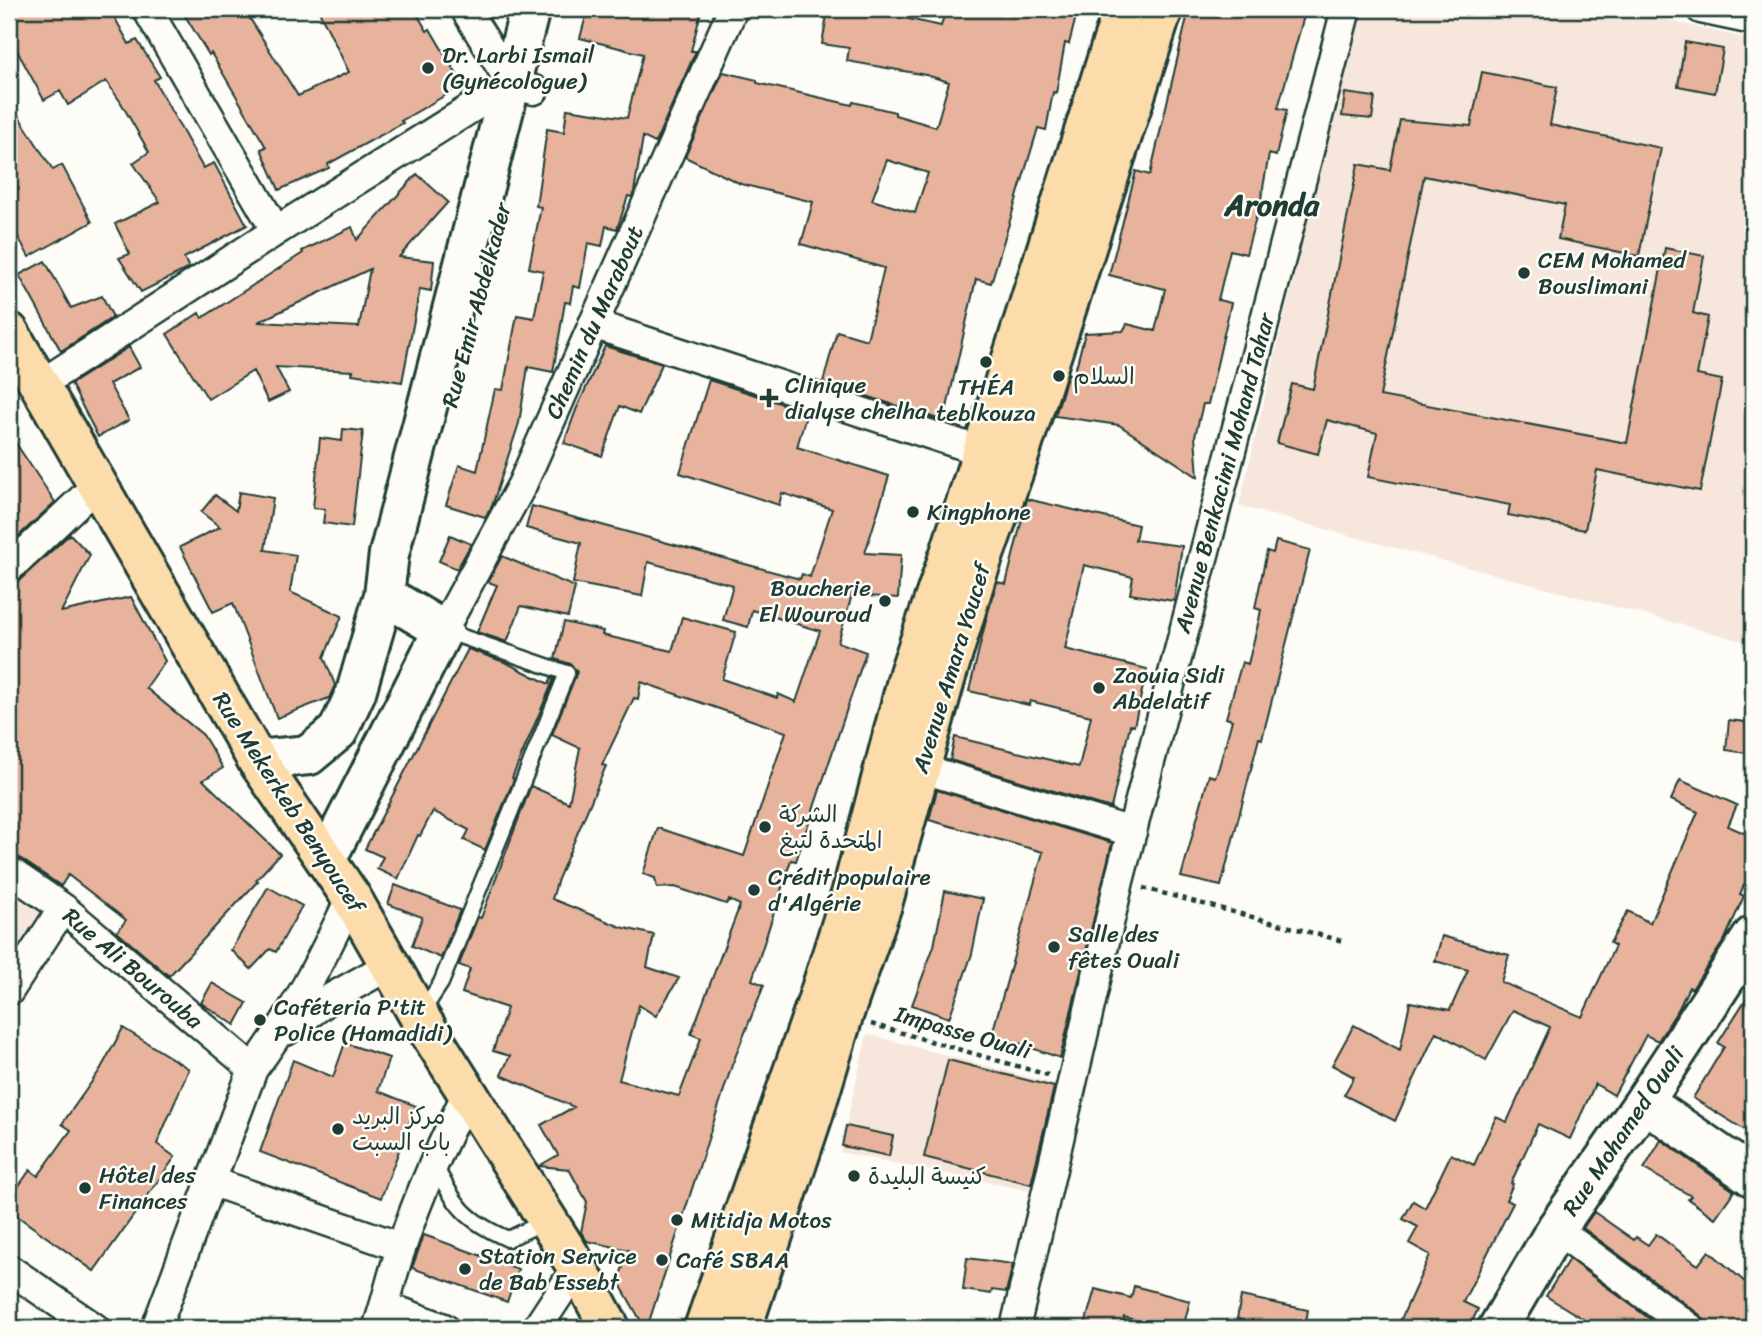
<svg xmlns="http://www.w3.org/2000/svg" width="1762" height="1337" font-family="Sriracha,'Playpen Sans Arabic',sans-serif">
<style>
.built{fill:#f7e6dc}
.building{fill:#e8b39c;stroke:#1f3d34;stroke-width:2;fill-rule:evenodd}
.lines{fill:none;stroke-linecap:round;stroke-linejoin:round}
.lane-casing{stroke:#1f3d34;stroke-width:19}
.street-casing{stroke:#1f3d34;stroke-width:33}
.secondary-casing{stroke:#1f3d34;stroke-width:44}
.primary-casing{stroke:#1f3d34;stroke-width:44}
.path{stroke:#1f3d34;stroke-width:4.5;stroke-dasharray:5 5;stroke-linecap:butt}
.lane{stroke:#fdfcf7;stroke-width:14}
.street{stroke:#fdfcf7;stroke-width:28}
.secondary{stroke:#fdfcf7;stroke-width:38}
.primary{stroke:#fddcac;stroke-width:38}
.poi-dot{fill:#1f3d34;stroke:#fdfcf7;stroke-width:2.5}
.labels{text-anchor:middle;stroke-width:5;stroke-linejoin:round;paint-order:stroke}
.poi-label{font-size:23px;fill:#1f3d34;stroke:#fdfcf7;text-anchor:start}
.street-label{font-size:23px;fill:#1f3d34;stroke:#fdfcf7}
.district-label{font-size:30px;font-weight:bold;fill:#1f3d34;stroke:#fdfcf7}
</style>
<rect width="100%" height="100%" fill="#fdfcf7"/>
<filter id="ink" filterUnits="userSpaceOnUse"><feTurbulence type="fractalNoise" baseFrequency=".0143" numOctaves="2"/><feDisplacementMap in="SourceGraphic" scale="14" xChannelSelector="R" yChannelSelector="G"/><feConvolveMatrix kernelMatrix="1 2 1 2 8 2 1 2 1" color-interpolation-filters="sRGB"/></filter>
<g filter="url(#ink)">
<path class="built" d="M1358,9H1619L1753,40V635L1750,643L1239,506Z
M9,882L47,907L9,966Z
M867,1034L1058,1085L1031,1191L840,1152Z"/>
<path class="building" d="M9,9H110L129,44L137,40L160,77L154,80L203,168L214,163L247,225L184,258L189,268L141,292L119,258L130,254L115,224L160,202L133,163L149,152L120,101L106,81L68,105L60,91L44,100L9,36Z
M181,9H244L298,96L349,72L318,9H414L427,31L430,29L463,85L401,121L403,123L328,164L329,168L279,190L261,149L266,147L211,53L209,55Z
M588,9H688L701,12L691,51H696L655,143L643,137L634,192L632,197L628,196L617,229L606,226L602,246L588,243L580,288L573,286L570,303L565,302L553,372L528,367L519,423L492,506L485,517L446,505L459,465L477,471L495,389L503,390L517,315L534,318L543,271L529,268L541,207L536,206L547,129L564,132L567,109L627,118L643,54L580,38Z
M828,9H863L941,26L946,9H1078L1069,44L1065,43L1056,93L1053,92L1046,130L1038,128L991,283L976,279L944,421L823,382L837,331L867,340L884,268L801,244L813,202L741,184L685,157L723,72L757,80V83L852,105L853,102L895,112V115L936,127L949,82L926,75L847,61L849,48L822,44ZM887,160L928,173L915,213L872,200Z
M1189,9H1306L1278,108L1287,110L1276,156L1269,154L1261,199L1246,254L1230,250L1218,300L1231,303L1208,404H1203L1195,436L1198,477L1119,425L1055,416L1068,374L1074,375L1085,333L1123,331L1127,324L1155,331L1165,289L1109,275L1136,171L1150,175Z
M1685,42L1723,49L1715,93L1678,86Z
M1482,72L1557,87L1550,125L1661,148L1639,256L1558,239L1565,205L1424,176L1380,396L1627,443L1665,248L1704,256L1693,313L1708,317L1697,375L1722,380L1700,491L1597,470L1585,530L1508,515L1510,505L1368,477L1377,433L1327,420L1318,454L1277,443L1292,384L1313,389L1358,164L1390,170L1400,120L1471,126Z
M1345,93L1375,97L1372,119L1342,116Z
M9,101L53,170L62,165L92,222L29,257L9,220V194L19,189L9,173Z
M417,174L448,202L399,257L434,261L431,291L420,289L402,382L352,374L353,371L276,367L289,392L268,402L253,371L208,399L167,334L199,313L202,318L303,253L302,251L352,227L357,240ZM370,269L359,327L258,322Z
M45,261L71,308L102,296L113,317L61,351L19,275Z
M605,346L662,364L639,414L620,406L602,456L564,443L576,410Z
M129,347L140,367L109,384L129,420L98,437L71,384Z
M709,380L807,412L797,447L889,476L865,553L901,555L898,598L852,595L838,642L866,652L796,861L791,860L752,980L764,985L732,1065L647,1328H645L618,1281L629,1250L587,1241L581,1232L587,1202L569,1169L539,1166L558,1155L541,1125L574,1107L501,1075L510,1056L493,1051L507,1008L462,993L470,969L459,965L478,917L481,918L531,786L569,803L580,748L552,735L577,672L571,664L555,659L564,622L603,631L602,635L672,651L682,617L736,632L722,679L777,698L778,694L796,702L820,631L752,610L748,627L723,620L733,585L648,562L642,596L573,583L581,543L526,528L532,506L800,579L802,574L810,577L832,509L782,493L779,505L680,473ZM641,682L786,732L744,856L658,828L643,874L655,878L657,888L675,887L726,904L729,900L740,905L691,1034L701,1038L679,1096L619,1080L639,1005L656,1016L679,978L647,967L654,935L621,927L552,899L558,879L606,766L602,765L634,698L638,699Z
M343,429L363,431L352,527L323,523L325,509L313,508L320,438L342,441Z
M9,433L55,502L9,545Z
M239,492L273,498L265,550L296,555L290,592L342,616L324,657L335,685L329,698L277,718L233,603L213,612L180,547L220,527L201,512L215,495L236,511Z
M1027,499L1138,525L1135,540L1182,546L1174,601L1130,594L1133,577L1084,565L1065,649L1147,669L1134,726L1130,725L1111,808L950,760L955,737L1079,767L1091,716L1030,701L1029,705L969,691L987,616L997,582L1006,584Z
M70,534L90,555L61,612L131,597L165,661L146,688L203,735L223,768L203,780L280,854L256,880L258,881L169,976L117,932L126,920L68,875L61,886L18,857L9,855V584L20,580Z
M450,535L471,544L457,569L439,561Z
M1276,541L1310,550L1262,739L1259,738L1221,886L1181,877L1209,775L1215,777L1219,767L1232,720L1226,718L1242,662L1248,664L1259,620L1261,610L1255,608L1267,551L1273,553Z
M502,556L575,587L568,617L521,606L507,642L477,632L497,585L488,582Z
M468,649L507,663L549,684L551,678L554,679L512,778L514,779L485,850L464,840L469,830L433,811L420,836L418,835L398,879L377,869L383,857L365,849Z
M1729,720L1753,723V754L1726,750Z
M1680,780L1737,805L1728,826L1753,837V865L1740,894L1744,896L1725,939L1692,989L1689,987L1679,1008L1658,1041L1646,1035L1614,1095L1595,1084L1570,1139L1538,1124L1511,1183L1513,1184L1506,1200L1513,1203L1463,1302L1478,1309L1469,1328H1397L1430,1255L1409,1243L1418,1227L1403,1219L1413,1201L1425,1208L1451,1154L1474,1165L1496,1117L1507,1122L1550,1027L1513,1010L1486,1060L1436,1032L1395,1121L1344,1095L1354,1077L1332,1065L1354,1025L1400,1050L1410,1002L1450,1010L1468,970L1435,961L1442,936L1509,955L1501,982L1582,1017L1615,946L1610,943L1628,911L1650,923L1698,812L1671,800Z
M937,790L1112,843L1060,1058L992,1034L1043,852L929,820Z
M395,885L460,910L441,958L412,946L422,917L388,904Z
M268,887L302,906L276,952L270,949L251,969L231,950Z
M945,891L983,899L972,954L949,1018L912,1005L934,946Z
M212,983L247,1003L235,1025L201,1003Z
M1753,988V1135L1693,1098L1724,1047L1718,1043Z
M123,1028L189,1069L157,1144L175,1157L94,1271L9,1210V1200L30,1170L38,1176L71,1130L62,1124L100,1070Z
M345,1043L389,1058L378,1091L416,1106L381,1198L260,1152L293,1060L333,1077Z
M948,1060L1054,1087L1031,1184L924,1157Z
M846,1126L893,1136L889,1156L842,1146Z
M1661,1140L1734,1191L1715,1218L1688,1199L1691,1196L1644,1169Z
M1594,1212L1634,1240L1636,1237L1648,1245L1656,1234L1698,1265L1709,1251L1753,1289V1328H1706L1705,1321L1700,1315L1583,1228Z
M424,1235L518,1269L507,1302L412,1268Z
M967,1258L1013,1264L1006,1292L992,1290L991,1294L963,1290Z
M1569,1259L1662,1328H1598L1546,1296Z
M1134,1286L1190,1301L1183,1328H1166L1124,1317L1122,1328H1084L1095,1289L1131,1298Z
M1241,1296L1308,1310L1305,1328H1282L1237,1319Z"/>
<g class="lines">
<g class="lane-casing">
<path id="lane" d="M422,1012L441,983L567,673L445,631
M434,1164C456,1206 464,1220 508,1239L546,1221"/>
</g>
<g class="street-casing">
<path id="street" d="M147,9L276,231
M465,9L511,83L534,90
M1701,9L1753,20
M593,324L999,457
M41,384L276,231L511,83
M9,568L98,484
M443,630L522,485L733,9
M920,768L1132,832
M9,871L63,908L253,1069
M9,991L63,908
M286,1031L331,998L390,965
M210,1181L401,1247
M1556,1229L1690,1328
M9,1269L95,1328
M385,1306L444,1328
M156,1328L253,1069C293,1016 323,957 351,897
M377,1328C387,1301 392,1273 402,1246C419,1193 443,1143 467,1093
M537,1328L577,1267
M1015,1328L1119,881L1346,9"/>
</g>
<g class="secondary-casing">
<path id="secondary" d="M257,760L309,755L338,731L356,692L384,595L389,554L530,9
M326,860L443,630L384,595
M1644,1102L1753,1177
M1498,1328L1556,1229L1644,1102L1753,936"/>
</g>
<g class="primary-casing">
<path id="primary" d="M9,332L257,760L351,897L419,1016L577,1267L610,1328
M704,1328L816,1005L852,891L909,673L950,553L1123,9
M742,1328L813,1115L843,1016L882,905L945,680L976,577L1017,462L1163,9"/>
</g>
<path class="path" d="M1143,888L1343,941
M871,1024L1048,1075"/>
<use href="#lane" class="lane"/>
<use href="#street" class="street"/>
<use href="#secondary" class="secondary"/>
<use href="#primary" class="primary"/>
</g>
</g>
<g class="poi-dot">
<circle cx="428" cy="68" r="7"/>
<circle cx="1524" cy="273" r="7"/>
<circle cx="986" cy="362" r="7"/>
<circle cx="1059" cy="376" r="7"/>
<path d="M765.5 387.5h7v7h7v7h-7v7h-7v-7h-7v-7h7z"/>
<circle cx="913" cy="512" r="7"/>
<circle cx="885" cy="601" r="7"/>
<circle cx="1099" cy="688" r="7"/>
<circle cx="765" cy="827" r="7"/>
<circle cx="754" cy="890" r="7"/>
<circle cx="1054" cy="947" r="7"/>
<circle cx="260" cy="1020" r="7"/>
<circle cx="338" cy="1129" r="7"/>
<circle cx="854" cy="1176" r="7"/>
<circle cx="85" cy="1188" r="7"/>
<circle cx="677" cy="1220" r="7"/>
<circle cx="662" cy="1260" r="7"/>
<circle cx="465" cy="1269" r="7"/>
</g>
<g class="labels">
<g class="poi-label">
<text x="442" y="63">Dr. Larbi Ismail<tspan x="442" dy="26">(Gynécologue)</tspan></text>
<text x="1538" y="268">CEM Mohamed<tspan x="1538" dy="26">Bouslimani</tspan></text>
<text x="1073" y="384">السلام</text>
<text x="785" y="393">Clinique<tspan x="785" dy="26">dialyse chelha</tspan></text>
<text x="986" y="395" text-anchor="middle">THÉA<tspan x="986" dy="26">teblkouza</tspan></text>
<text x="927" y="520">Kingphone</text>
<text x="871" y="596" text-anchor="end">Boucherie<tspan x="871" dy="26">El Wouroud</tspan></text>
<text x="1113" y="683">Zaouia Sidi<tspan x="1113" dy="26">Abdelatif</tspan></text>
<text x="779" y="822">الشركة<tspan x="779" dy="26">المتحدة لتبغ</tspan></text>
<text x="768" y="885">Crédit populaire<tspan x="768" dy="26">d'Algérie</tspan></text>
<text x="1068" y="942">Salle des<tspan x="1068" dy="26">fêtes Ouali</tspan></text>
<text x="274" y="1015">Caféteria P'tit<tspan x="274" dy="26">Police (Hamadidi)</tspan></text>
<text x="352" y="1124">مركز البريد<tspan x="352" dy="26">باب السبت</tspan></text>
<text x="99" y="1183">Hôtel des<tspan x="99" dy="26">Finances</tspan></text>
<text x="868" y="1184">كنيسة البليدة</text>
<text x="691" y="1228">Mitidja Motos</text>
<text x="479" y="1264">Station Service<tspan x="479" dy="26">de Bab Essebt</tspan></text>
<text x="676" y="1268">Café SBAA</text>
</g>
<g class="street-label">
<text transform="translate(476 305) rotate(-75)" y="8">Rue Emir Abdelkader</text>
<text transform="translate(594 322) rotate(-66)" y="8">Chemin du Marabout</text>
<text transform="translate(1224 473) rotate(-75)" y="8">Avenue Benkacimi Mohand Tahar</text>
<text transform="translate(951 668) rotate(-73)" y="8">Avenue Amara Youcef</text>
<text transform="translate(289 802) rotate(57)" y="8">Rue Mekerkeb Benyoucef</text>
<text transform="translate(133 968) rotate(40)" y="8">Rue Ali Bourouba</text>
<text transform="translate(963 1032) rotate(16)" y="8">Impasse Ouali</text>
<text transform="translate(1623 1131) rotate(-56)" y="8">Rue Mohamed Ouali</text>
</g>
<g class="district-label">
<text x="1272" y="215">Aronda</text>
</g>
</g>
<rect width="1762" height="1337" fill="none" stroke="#fdfcf7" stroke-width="35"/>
<rect x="18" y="18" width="1727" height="1302" fill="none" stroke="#1f3d34" stroke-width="2.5" filter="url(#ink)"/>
</svg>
